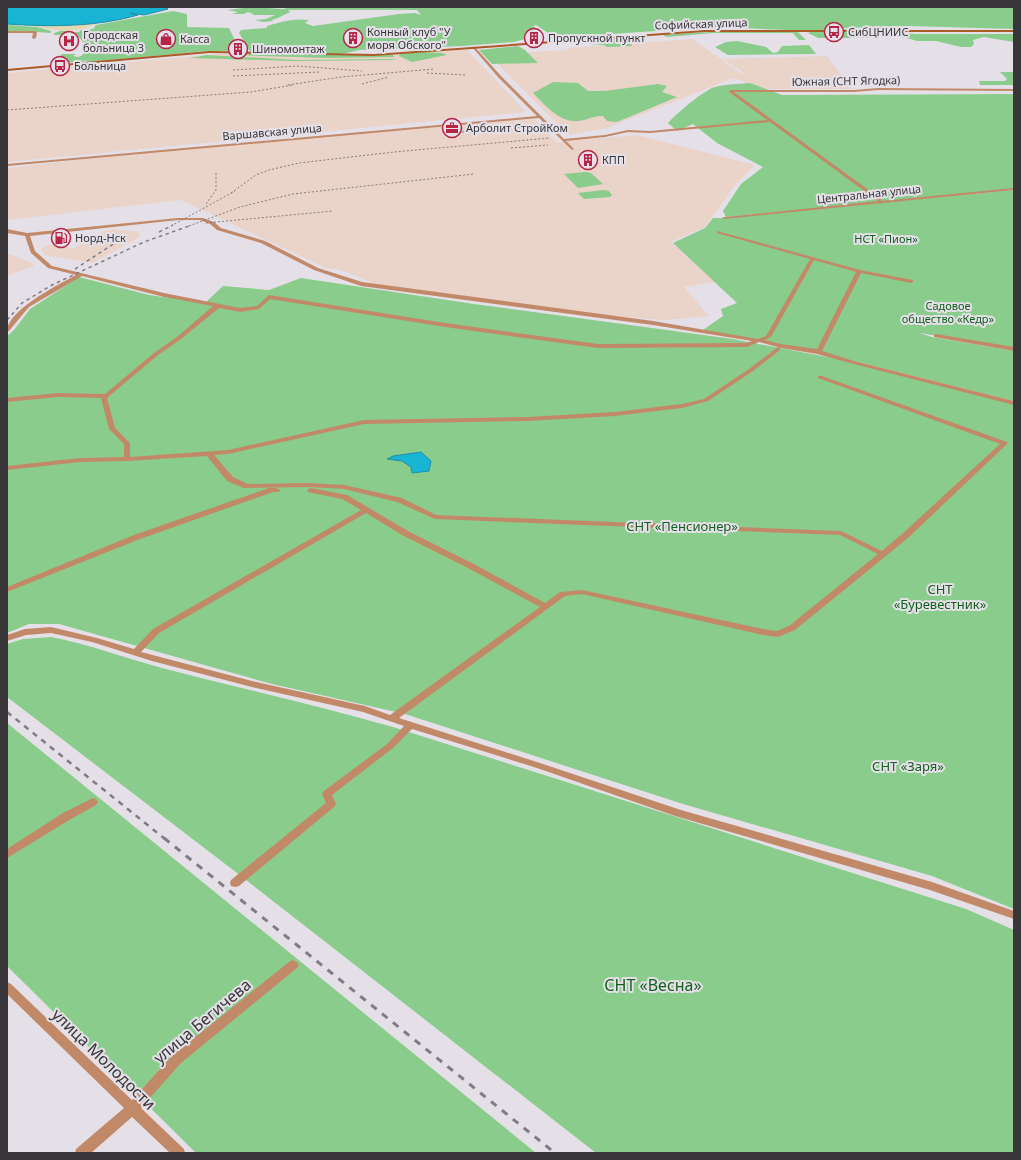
<svg xmlns="http://www.w3.org/2000/svg" width="1021" height="1160" font-family="'Noto Sans',sans-serif">
<style>
.industrial{fill:#ead3c8}
.green{fill:#89cc8c}
.sand{fill:#e2d9b4}
.water{fill:#18b4d4;stroke:#228ea6}
.lines{fill:none;stroke-linecap:round;stroke-linejoin:round}
.street{fill:#c28969;fill-rule:evenodd}
.secondary{fill:#ad5b26;fill-rule:evenodd}
.rail-far3{stroke:#807d82;stroke-width:1;stroke-dasharray:2 2;stroke-linecap:butt}
.rail-far2{stroke:#807d82;stroke-width:1.5;stroke-dasharray:3.5 3.5;stroke-linecap:butt}
.rail-far1{stroke:#807d82;stroke-width:2.5;stroke-dasharray:5.5 5.5;stroke-linecap:butt}
.rail{stroke:#807d82;stroke-width:3;stroke-dasharray:7 7;stroke-linecap:butt}
.labels{text-anchor:middle;stroke-width:4;stroke-linejoin:round;paint-order:stroke}
.far-street-label{font-size:11px;fill:#383639;stroke:#e5e0e8}
.far-poi-label{font-size:11px;fill:#383639;stroke:#e5e0e8;text-anchor:start}
.far-park-label{font-size:11px;fill:#12611f;stroke:#e5e0e8}
.park-label{font-size:13px;fill:#12611f;stroke:#e5e0e8}
.near-park-label{font-size:16px;fill:#12611f;stroke:#e5e0e8}
.near-street-label{font-size:16px;fill:#383639;stroke:#e5e0e8}
</style>
<rect width="100%" height="100%" fill="#e5e0e8"/>
<path class="industrial" d="M692,39L742,74L744,73L723,59L827,56L852,89H765L733,78L607,128L568,135L488,54L568,50L567,48Z
M467,50L526,112L7,162V73L218,54L362,56Z
M534,119L557,142L637,135L755,165L736,184L705,227L671,242L715,282L684,287L709,316L665,320L610,316L376,284L340,270L326,268L181,200L7,220V168L165,150Z
M114,229L139,232L140,234L139,237L93,263L45,255L41,249L47,245H63L71,248H74L107,230Z
M7,253L32,263L34,266L7,276Z"/>
<path class="green" d="M252,7L284,9L288,7H1014V29L908,26L842,28L849,31L917,34H1013L1014,42L984,37L973,40L974,44L971,47H961L936,41H917L907,38L889,35L877,36L879,38H818L808,33L813,31L716,27L581,36L560,41L536,25L533,26L536,28L539,35L514,42L462,46L360,50L336,55H393L394,57L327,58L234,55L246,53L333,55L308,51H250L239,33L241,30L267,28V26C280,22 294,18 309,20L305,23L313,26L399,14L415,13L421,15L417,10H288L290,12L278,18L271,20L274,21L263,22L255,20L266,19L275,15H253V14L248,12L244,14H232L238,12L227,10Z
M173,11L187,14V27L229,28L240,51H206L90,62L81,60L88,63L63,62L61,54H76L73,56L78,57L83,55L82,54L97,50L89,49L77,35H55L53,34C64,27 68,34 79,32L81,30L93,29L96,25Z
M7,25L37,27L51,31V33L24,31L7,32Z
M797,31L806,40H799L793,33H713L667,37L663,35L710,32Z
M628,38L635,44H631L632,46L607,47L604,45L589,44L588,41Z
M737,41L766,47L773,53L778,52L782,46L809,45L816,54L728,55L715,47L726,42Z
M518,46L525,50L538,63L492,64L479,50Z
M425,52L442,53L447,55L412,62L399,56L400,54Z
M207,55L297,60L390,59L397,60L293,61L190,58Z
M1000,72H1014V85H980L979,81H1005L1007,79Z
M553,82L578,83L588,91H605L658,84L667,86L662,92L677,97L617,122L607,121L603,116C595,116 591,118 584,120C562,126 547,107 533,93Z
M750,83L782,95L1014,94V189L726,217L723,211L741,184L763,167L717,143L693,124L677,131L668,123C676,114 704,90 715,87C726,84 739,84 750,83Z
M586,172L591,173L603,184L578,188L564,174Z
M604,190L609,191L612,195L610,197L584,199L578,193Z
M1014,190V348L919,333L932,337L1014,351V401L854,361L703,330L723,316L721,309L737,303L673,243L705,228L713,218H721Z
M79,277L149,295L205,303L223,286L269,290L301,278L474,304L733,339L838,359L1014,404V909L932,876L683,804L405,714L272,684L59,624H29L7,633V336L14,330L30,309Z
M51,637C89,644 125,658 162,668C239,688 316,705 393,727L966,909L1014,930V1153H596L237,873L7,697V644L23,639Z
M7,723L536,1153H196L7,966Z"/>
<path class="sand" d="M96,24C75,35 55,30 33,26Z"/>
<path class="water" d="M7,7H164L168,9L144,15L130,13L138,15C96,27 51,27 7,24Z
M421,452L431,461L429,471L412,473L411,467L402,461L387,459L393,456Z"/>
<g class="lines">
<path class="street" d="M7,31H35L37,32L36,38L34,39L32,38L33,33H7Z
M474,46L500,75L564,139L605,135L628,130L650,131L767,120L729,92L730,90H854L878,88L1014,89V91L878,90L854,92H734L881,199V201L1014,188V190L723,219V217H725L878,201L770,122L650,133L628,132L605,137L566,141L574,149L572,150L539,118L7,166V164L537,116L498,77L473,48Z
M178,218H203L214,222L221,228L265,241L318,268L362,282L653,321L758,339L766,336L810,259L717,233V231L860,270L913,280V282L911,283L861,273L822,351L854,361L1014,401V405L850,363L817,354L781,348L759,342L747,347L598,348L445,327L270,299L259,309L240,312L219,308L181,339L158,355L107,398L115,428L130,443V457L228,450L364,420L527,417L615,412L682,404L704,399L749,369L778,347L780,348V350L753,371L708,401L682,408L615,416L527,421L364,424L228,454L214,455L233,477L248,484L309,483L344,485L402,498L436,515L841,531L882,551L902,534L1000,444L818,378V376H822L1007,442L1008,443L1007,444L908,538L795,630L778,637L763,635L582,594L565,596L399,718L543,764L681,810L932,882L1014,911V919L930,890L675,816L537,768L412,729L393,748L332,795L336,804L334,807L239,886L235,887L231,886L230,883L231,880L326,803L322,794L324,791L387,744L404,726L363,712L252,687L152,661L92,642L51,633L26,635L7,641V635L25,629L51,627L97,638L134,649L153,629L361,510L342,499L308,492L307,490L311,488L347,495L408,531L472,563L545,603L560,592L582,590L763,629L777,631L789,626L878,554L840,535L435,519L397,502L344,489L309,487L244,488L227,481L207,456L127,461L80,462L7,470V466L80,458L124,457V444L109,429L101,398L58,397L7,402V398L58,393L105,394L154,353L177,337L213,306L164,297L82,276L29,307L9,331L7,332C7,310 58,285 76,275L48,268L31,253L25,236L7,233V229L27,233ZM178,220H200L210,224L217,230L261,243L314,270L361,286L653,325L752,341L746,343L598,344L445,323L269,295L257,306L240,308L164,293L52,266L35,251L30,236ZM814,260L856,272L817,349L781,344L765,340L771,337ZM366,513L402,535L466,567L540,607L390,715L365,706L252,681L141,652L159,633Z
M936,334L1014,347V351L934,337V335Z
M269,488H276L280,490L279,492H273L140,539L7,592V587L134,535Z
M93,798L96,799L98,802L96,805L71,819L7,858V849L63,813Z
M293,960L297,962L299,965L297,968L181,1063L141,1108L184,1149L185,1153H170L132,1117L91,1153H75L76,1149L124,1108L7,994V982L11,984L132,1100L173,1055L289,962Z"/>
<path class="secondary" d="M705,30H1014V32H705L374,56L209,53L7,71V69L209,51L374,54Z"/>
<path class="rail-far3" d="M233,70L297,66L362,71
M427,73L465,75
M233,76L319,72
M362,84L389,77
M288,85L341,77L434,69
M7,110L251,92L293,85
M462,132L533,126
M511,148L548,145
M231,193L256,175L269,170L299,163L394,152L550,138
M206,204L216,190V173
M206,223L333,211
M171,226L235,191
M189,226L240,207L293,194L474,174"/>
<path class="rail-far2" d="M159,232L173,225
M75,269L121,239
M7,320L22,303L52,285L144,242L192,225"/>
<path class="rail-far1" d="M7,712L165,839"/>
<path class="rail" d="M164,838L555,1153"/>
</g>
<defs>
<g id="bus-ring" transform="scale(1)"><circle r="9.5" fill="#e5e0e8" stroke="#b62546" stroke-width="1.5"/><path d="M-5-6H5V4H4V6H2V4H-2V6H-4V4H-5ZM-3.5-4V0h7V-4ZM-3.5 1.2v1.5H-2V1.2ZM2 1.2v1.5H3.5V1.2Z" fill="#b62546"/></g>
<g id="building-ring" transform="scale(1)"><circle r="9.5" fill="#e5e0e8" stroke="#b62546" stroke-width="1.5"/><path d="M-4-6H4V6H1V3H-1V6H-4ZM-2.5-4.3h1.7v1.8h-1.7ZM.8-4.3h1.7v1.8H.8ZM-2.5-1h1.7V.8h-1.7ZM.8-1h1.7V.8H.8Z" fill="#b62546"/></g>
<g id="shop-ring" transform="scale(1)"><circle r="9.5" fill="#e5e0e8" stroke="#b62546" stroke-width="1.5"/><path d="M-5-2.5h2.3a2.7 3.5 0 0 1 5.4 0H5L5.5 6h-11ZM-1.5-2.5h3a1.5 2.3 0 0 0-3 0Z" fill="#b62546"/></g>
<g id="hospital-ring" transform="scale(1)"><circle r="9.5" fill="#e5e0e8" stroke="#b62546" stroke-width="1.5"/><path d="M-5-5h3v3.5h4V-5h3V5h-3V1.5h-4V5h-3Z" fill="#b62546"/></g>
<g id="office-ring" transform="scale(1)"><circle r="9.5" fill="#e5e0e8" stroke="#b62546" stroke-width="1.5"/><path d="M-6-3h4V-5.5h4V-3h4V5H-6ZM-1-4.5V-3h2v-1.5ZM-6 0V1H6V0Z" fill="#b62546"/></g>
<g id="fuel-ring" transform="scale(1)"><circle r="9.5" fill="#e5e0e8" stroke="#b62546" stroke-width="1.5"/><path d="M-5.5-6h7V0h2V4h1.3V-2.5L3-4.5l.8-.8L6-3V5H2.5V1h-1V6h-7ZM-4.2-4.7v3.2H.2V-4.7Z" fill="#b62546"/></g>
</defs>
<g fill-rule="evenodd">
<use href="#bus-ring" x="834" y="32"/>
<use href="#building-ring" x="353" y="38"/>
<use href="#building-ring" x="534" y="38"/>
<use href="#shop-ring" x="166" y="39"/>
<use href="#hospital-ring" x="69" y="41"/>
<use href="#building-ring" x="238" y="49"/>
<use href="#bus-ring" x="60" y="66"/>
<use href="#office-ring" x="452" y="128"/>
<use href="#building-ring" x="588" y="160"/>
<use href="#fuel-ring" x="61" y="238"/>
</g>
<g class="labels">
<g class="far-street-label">
<text transform="translate(701 24) rotate(-2)" y="4">Софийская улица</text>
<text transform="translate(846 81) rotate(-1)" y="4">Южная (СНТ Ягодка)</text>
<text transform="translate(272 132) rotate(-5)" y="4">Варшавская улица</text>
<text transform="translate(869 194) rotate(-6)" y="4">Центральная улица</text>
</g>
<g class="far-poi-label">
<text x="367" y="36">Конный клуб "У<tspan x="367" dy="13">моря Обского"</tspan></text>
<text x="848" y="36">СибЦНИИС</text>
<text x="83" y="39">Городская<tspan x="83" dy="13">больница 3</tspan></text>
<text x="548" y="42">Пропускной пункт</text>
<text x="180" y="43">Касса</text>
<text x="252" y="53">Шиномонтаж</text>
<text x="74" y="70">Больница</text>
<text x="466" y="132">Арболит СтройКом</text>
<text x="602" y="164">КПП</text>
<text x="75" y="242">Норд-Нск</text>
</g>
<g class="far-park-label">
<text x="886" y="243">НСТ «Пион»</text>
<text x="948" y="310">Садовое<tspan x="948" dy="13">общество «Кедр»</tspan></text>
</g>
<g class="park-label">
<text x="682" y="531">СНТ «Пенсионер»</text>
<text x="940" y="594">СНТ<tspan x="940" dy="15">«Буревестник»</tspan></text>
<text x="908" y="771">СНТ «Заря»</text>
</g>
<g class="near-park-label">
<text x="653" y="991">СНТ «Весна»</text>
</g>
<g class="near-street-label">
<text transform="translate(202 1021) rotate(-40)" y="6">улица Бегичева</text>
<text transform="translate(104 1059) rotate(44)" y="6">улица Молодости</text>
</g>
</g>
<rect width="1021" height="1160" fill="none" stroke="#383639" stroke-width="16"/>
</svg>
